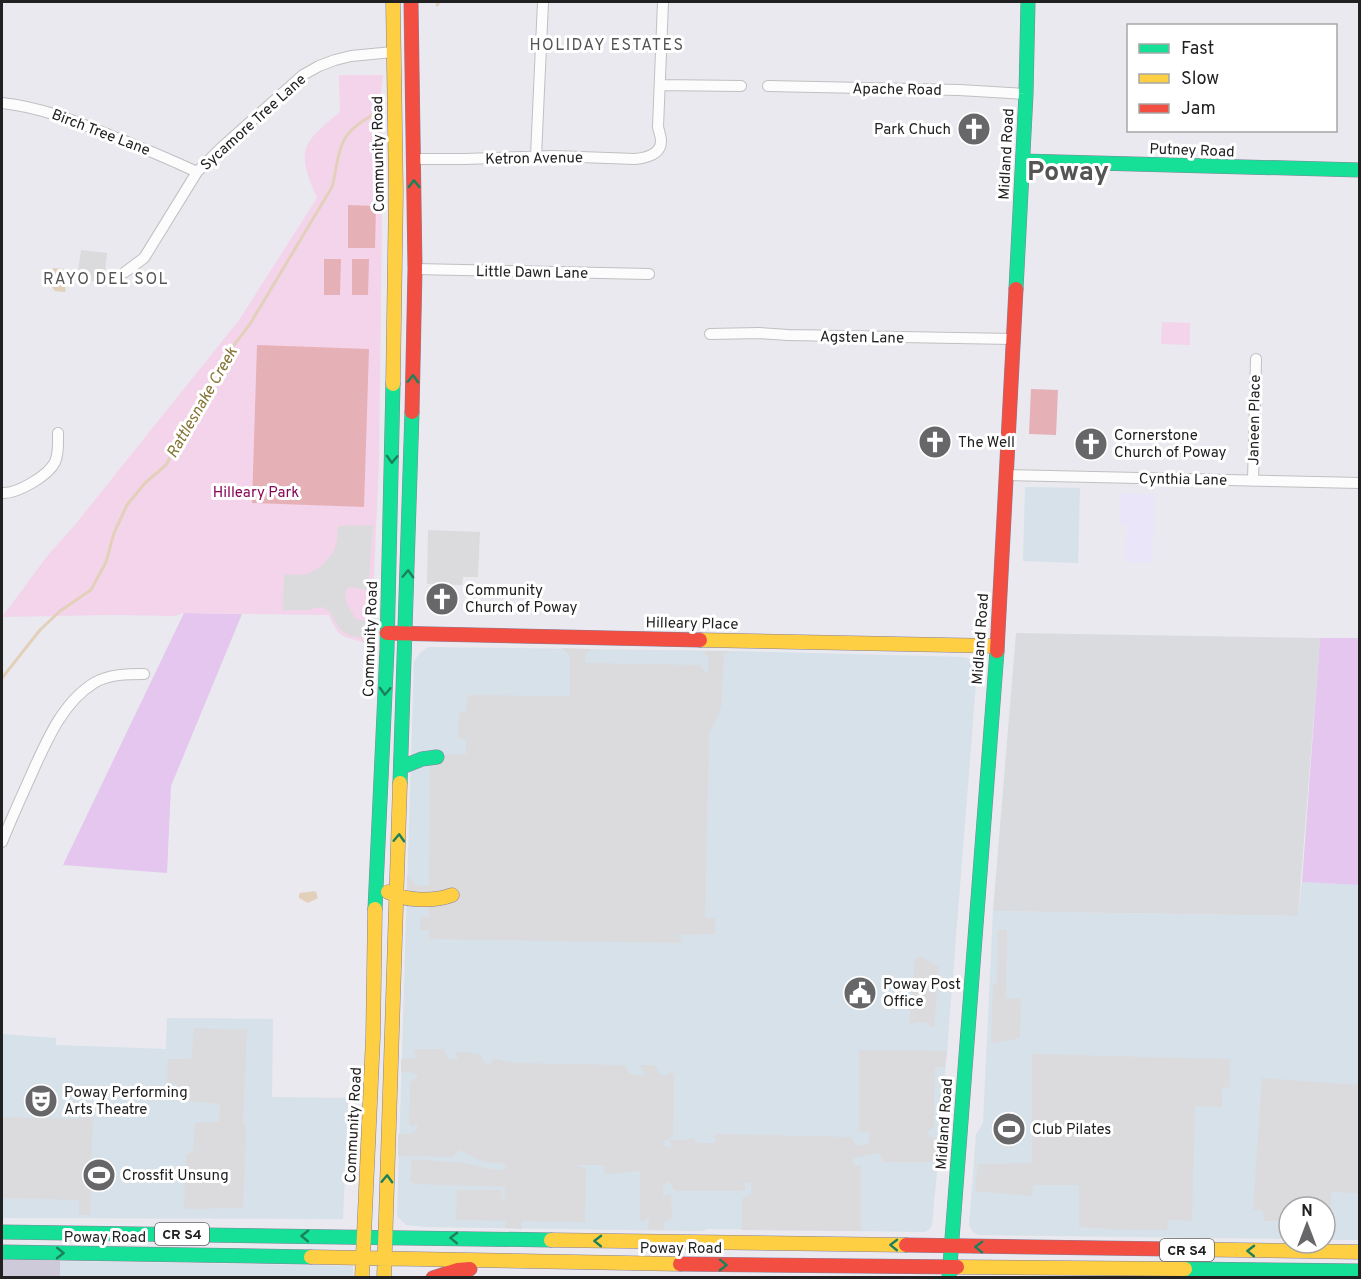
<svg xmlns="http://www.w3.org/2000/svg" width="1361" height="1279" font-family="Overpass,sans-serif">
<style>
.residential{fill:#dadbde}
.commercial{fill:#d6e1e9}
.education{fill:#eae5f8}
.construction{fill:#cecad9}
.grass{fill:#e5c6ee}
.park{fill:#f4d4ea}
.pitch{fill:#e6b0b7}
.parking{fill:#dbdbde}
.water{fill:#e3d0bb}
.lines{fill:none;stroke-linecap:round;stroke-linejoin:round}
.stream{stroke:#e3d0bb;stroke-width:3}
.street-casing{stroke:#c0c0c2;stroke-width:12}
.fast-casing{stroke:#897f9b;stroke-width:15}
.slow-casing{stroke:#897f9b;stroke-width:15}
.jam-casing{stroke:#897f9b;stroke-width:15}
.street{stroke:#fcfcfd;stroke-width:10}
.fast{stroke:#16e098;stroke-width:14}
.slow{stroke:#ffcf43;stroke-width:14}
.jam{stroke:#f24e42;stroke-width:14}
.oneway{stroke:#1c805c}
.labels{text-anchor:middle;stroke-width:6;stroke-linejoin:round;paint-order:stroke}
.shield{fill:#fff;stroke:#646464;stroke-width:1.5}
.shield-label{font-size:14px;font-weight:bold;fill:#212121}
.street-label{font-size:15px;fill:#212121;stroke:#fff}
.poi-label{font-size:15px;fill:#212121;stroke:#fff;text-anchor:start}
.park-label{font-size:15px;fill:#880555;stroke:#fff}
.neighbourhood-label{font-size:16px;letter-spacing:1.5px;fill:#545454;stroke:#fff}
.water-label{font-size:16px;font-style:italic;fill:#857636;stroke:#fff}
.town-label{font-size:27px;font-weight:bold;fill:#545454;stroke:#fff}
</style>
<rect width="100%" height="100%" fill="#e9e9ef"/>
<path class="residential" d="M1016,633L1320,638L1298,916L993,911Z"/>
<path class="commercial" d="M1025,487L1080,488L1078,563L1023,561Z
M428,647L730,651L964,657L970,659L975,665L977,671L947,1051L939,1138L938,1162L932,1224L930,1229L925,1232L708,1229L702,1231L425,1227L406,1225L397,1216L414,661L420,653Z
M1302,882L1359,885V1240H1325V1207H1289V1239L978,1235L972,1231L969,1225L976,1134L983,1123L993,911L1298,916Z
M167,1018L273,1019L272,1097L348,1098L343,1219L2,1218V1034L56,1038V1045L166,1049Z
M60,1261L353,1266V1278H60Z"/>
<path class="education" d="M1121,493L1155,494L1152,563L1125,562L1127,526L1120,523Z"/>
<path class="construction" d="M2,1259L60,1261V1277L2,1278Z"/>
<path class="grass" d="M184,613L242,614L171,786L167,873L63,865Z
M1320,638H1359V885L1302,882Z"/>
<path class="park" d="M339,75H383L379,111L383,142L379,458L371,647C349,632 342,647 329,615L184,613L175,616L110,615L2,617L48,555L74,526L239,320L317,198C296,150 301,144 340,112Z
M1162,322L1190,323V345L1161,344Z"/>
<path class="pitch" d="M348,205L376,206L375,248H348Z
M324,259H341L340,295H324Z
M352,259H369L368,295H352Z
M257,345L369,349L364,507L252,503Z
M1031,389L1058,390L1056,435L1029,434Z"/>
<path class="parking" d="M81,250L107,253L104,282L79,280L80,271L78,270Z
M373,525L368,590L351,587L347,588L345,593L347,604L355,618L359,620L369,621L368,639L351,636L342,631L335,622L331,613L323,607L315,608L309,610H283L284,575L308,574L323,565L334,551L337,539L338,526Z
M428,530L480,532L478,577H463L462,585L427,584Z
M562,648L591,649L586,654L585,663L700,665L706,673L708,671V658L703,651H730L724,655L721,707L718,716L709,733L705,916L707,918H715V934L678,935L682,943L429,939V930H420V917H429V902L408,905L406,907L407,875L416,884L422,886L429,885L430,755L466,754V739L458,738L459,712H466L467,698L469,695L568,696L570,694V659L567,652Z
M998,930H1007L1006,998L1021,999L1020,1038L1000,1042L991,1043L993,985L997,982Z
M920,956L939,967L934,1028L926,1023L916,1022L909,1026L915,959Z
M194,1028L247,1030L243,1123L246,1127L243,1208L184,1209L186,1155L193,1151L195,1123L219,1122L220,1104L176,1100V1084L167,1083L168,1059H191Z
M413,1049H444L449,1059H458L456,1052H466L481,1055L483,1061L489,1065L492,1064L491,1060L495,1059L514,1063L625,1065L630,1074L637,1075H645L640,1065H655L660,1074L665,1076L672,1072L674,1076L673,1136L664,1141L663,1143L664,1146L669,1148L672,1147L669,1140H684L693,1138L697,1143H716V1142L714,1136L717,1134L851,1137L855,1144L863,1146L869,1142V1132L859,1131V1050L947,1051L945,1067H935L934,1127L928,1132L930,1137L939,1138L938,1162H883L880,1153H878L853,1158L854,1166L861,1165V1231L742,1230V1199L751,1194V1183L743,1182L746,1189L742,1191H675L669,1182L666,1183L663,1185V1197L671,1193L672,1218L663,1223L664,1230H648L649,1217L642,1222L640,1218V1171L605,1174L604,1165H579L578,1167L586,1168L585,1222L521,1221L522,1229L505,1228L506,1221L456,1220L457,1190H501V1199L502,1200L505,1197V1187L415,1184L410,1181L412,1159L464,1163L484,1168L501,1170L505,1169L506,1166L503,1163H493L481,1161L459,1150L452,1157L398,1156V1134H411L417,1129V1124L411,1127L409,1122L410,1082L418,1077L415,1073L401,1072V1059L417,1058Z
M1032,1054L1230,1059L1229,1089L1222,1088V1107L1195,1106L1192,1221L1168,1220L1167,1230H1127L1079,1227V1185H1033L1032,1196L975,1191L978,1164L1032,1163Z
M1262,1078L1359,1085V1193L1331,1192V1213H1325V1207H1289V1221H1264L1263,1211L1253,1210Z
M93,1113L90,1215H79V1200L2,1198V1117L75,1119Z"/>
<path class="water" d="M53,268L64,269L63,280L66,285L65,292L55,291L51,286Z
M313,891L316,892L318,898L308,903L299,898V894C303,891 308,893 313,891Z"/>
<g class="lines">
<path class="stream" d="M437,5L439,2
M2,678L40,630L60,611L91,590L106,562L114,533L127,505L145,483L166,465L186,430L218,366L250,324L332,187C337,170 337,146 349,133C356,124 369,117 379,111"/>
<g class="street-casing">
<path id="street" d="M660,85L741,86
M768,86L959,90L1026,94
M2,103C39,107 73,120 107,134C138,146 167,158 197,172
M536,156L543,2
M414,159H464L553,156L635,159C645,158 661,155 661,141C661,137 659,131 658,127L663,2
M415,269L649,274
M125,272L144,258L197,172L221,148L303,75L319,66L335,60L351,56L393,52
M710,334L759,333L788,335L1013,339
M1007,475L1360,483
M1253,481L1256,359
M2,493C17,494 48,476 55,462C59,453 58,442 58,433
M2,842C10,822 19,802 28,782C44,747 60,704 94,683C109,674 128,674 144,674"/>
</g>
<g class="fast-casing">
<path id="fast" d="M1023,161L1360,170
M1016,289L1026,94L1028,2
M402,767L422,759L437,757
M400,783L412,412
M375,909L387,649L393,384
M2,1232L551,1240
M2,1252L311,1257
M1185,1269L1360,1271
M949,1278L997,651"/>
</g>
<g class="slow-casing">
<path id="slow" d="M393,2L396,192L393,384
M700,640L997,646
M388,892C406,901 434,902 452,895
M551,1240L906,1245
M1169,1249L1360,1252
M311,1257L680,1264
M957,1267L1185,1269
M362,1278L373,1037L375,909
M384,1278L400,783"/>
</g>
<g class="jam-casing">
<path id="jam" d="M411,2L415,269L412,412
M387,633L700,640
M997,651L1016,289
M906,1245L1169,1249
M680,1264L957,1267
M433,1278L458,1270L470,1269"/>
</g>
<use href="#street" class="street"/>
<use href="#fast" class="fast"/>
<use href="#slow" class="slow"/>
<use href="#jam" class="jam"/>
</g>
<defs><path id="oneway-chevron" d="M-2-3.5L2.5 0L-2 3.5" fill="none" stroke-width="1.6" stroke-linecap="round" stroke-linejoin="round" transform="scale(1.5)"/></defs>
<g class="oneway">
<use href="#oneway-chevron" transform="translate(414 184) rotate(-91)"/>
<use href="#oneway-chevron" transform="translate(413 379) rotate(-88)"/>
<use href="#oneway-chevron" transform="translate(392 459) rotate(92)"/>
<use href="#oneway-chevron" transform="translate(408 574) rotate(-88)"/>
<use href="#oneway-chevron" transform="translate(385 691) rotate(93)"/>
<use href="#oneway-chevron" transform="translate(399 838) rotate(-88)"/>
<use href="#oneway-chevron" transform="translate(387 1179) rotate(-88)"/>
<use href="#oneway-chevron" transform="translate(305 1236) rotate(-179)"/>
<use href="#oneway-chevron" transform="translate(454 1238) rotate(-179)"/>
<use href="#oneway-chevron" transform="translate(598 1241) rotate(-179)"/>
<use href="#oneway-chevron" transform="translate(894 1245) rotate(-179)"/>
<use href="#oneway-chevron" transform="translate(979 1247) rotate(-179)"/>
<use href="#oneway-chevron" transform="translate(1251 1251) rotate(-179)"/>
<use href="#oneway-chevron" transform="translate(60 1253) rotate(1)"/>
<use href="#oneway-chevron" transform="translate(723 1265) rotate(1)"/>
</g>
<defs>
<g id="church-disc" transform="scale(1.725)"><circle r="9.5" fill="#676769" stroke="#fff"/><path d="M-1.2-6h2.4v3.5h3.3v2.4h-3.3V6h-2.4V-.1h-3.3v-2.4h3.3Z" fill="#fff"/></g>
<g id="civic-disc" transform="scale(1.725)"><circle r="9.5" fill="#676769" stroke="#fff"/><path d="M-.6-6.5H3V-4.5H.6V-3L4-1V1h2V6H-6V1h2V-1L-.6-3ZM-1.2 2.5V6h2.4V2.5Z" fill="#fff"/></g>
<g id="theatre-disc" transform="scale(1.725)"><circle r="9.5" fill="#676769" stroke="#fff"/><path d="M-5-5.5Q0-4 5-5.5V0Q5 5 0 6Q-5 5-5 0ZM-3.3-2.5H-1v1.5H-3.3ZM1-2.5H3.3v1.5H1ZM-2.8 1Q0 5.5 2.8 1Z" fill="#fff"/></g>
<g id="stadium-disc" transform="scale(1.725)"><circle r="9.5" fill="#676769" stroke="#fff"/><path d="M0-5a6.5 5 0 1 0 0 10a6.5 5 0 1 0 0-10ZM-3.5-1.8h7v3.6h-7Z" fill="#fff"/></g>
</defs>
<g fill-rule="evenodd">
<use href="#church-disc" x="974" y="129"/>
<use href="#church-disc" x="935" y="442"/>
<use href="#church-disc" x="1091" y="444"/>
<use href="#church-disc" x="442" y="599"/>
<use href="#civic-disc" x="860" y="993"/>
<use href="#theatre-disc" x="41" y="1101"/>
<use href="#stadium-disc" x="1009" y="1129"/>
<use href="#stadium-disc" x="99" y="1175"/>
</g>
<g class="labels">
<g class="shield">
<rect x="155" y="1223" width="54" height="22" rx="4.5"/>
<rect x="1160" y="1239" width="54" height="22" rx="4.5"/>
</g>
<g class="shield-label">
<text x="182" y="1239">CR S4</text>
<text x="1187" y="1255">CR S4</text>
</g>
<g class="street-label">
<text transform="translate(897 89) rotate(1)" y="5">Apache Road</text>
<text transform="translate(253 122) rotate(-42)" y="5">Sycamore Tree Lane</text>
<text transform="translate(101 132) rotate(21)" y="5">Birch Tree Lane</text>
<text transform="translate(1192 150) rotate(2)" y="5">Putney Road</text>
<text transform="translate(378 154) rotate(-91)" y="5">Community Road</text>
<text transform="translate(1006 154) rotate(-87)" y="5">Midland Road</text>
<text transform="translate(534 158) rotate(-1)" y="5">Ketron Avenue</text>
<text transform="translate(532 272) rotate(1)" y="5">Little Dawn Lane</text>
<text transform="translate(862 337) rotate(1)" y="5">Agsten Lane</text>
<text transform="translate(1254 420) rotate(-89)" y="5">Janeen Place</text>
<text transform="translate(1183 479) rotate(1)" y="5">Cynthia Lane</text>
<text transform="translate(692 623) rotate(1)" y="5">Hilleary Place</text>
<text transform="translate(370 639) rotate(-88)" y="5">Community Road</text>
<text transform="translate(980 639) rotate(-86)" y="5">Midland Road</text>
<text transform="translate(944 1124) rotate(-86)" y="5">Midland Road</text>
<text transform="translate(353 1125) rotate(-87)" y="5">Community Road</text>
<text x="105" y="1242">Poway Road</text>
<text x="681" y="1253">Poway Road</text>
</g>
<g class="poi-label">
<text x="951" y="134" text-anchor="end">Park Chuch</text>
<text x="1114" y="440">Cornerstone<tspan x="1114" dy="17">Church of Poway</tspan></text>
<text x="958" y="447">The Well</text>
<text x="465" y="595">Community<tspan x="465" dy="17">Church of Poway</tspan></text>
<text x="883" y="989">Poway Post<tspan x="883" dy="17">Office</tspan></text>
<text x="64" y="1097">Poway Performing<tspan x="64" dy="17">Arts Theatre</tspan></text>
<text x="1032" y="1134">Club Pilates</text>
<text x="122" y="1180">Crossfit Unsung</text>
</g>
<g class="park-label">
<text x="256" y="497">Hilleary Park</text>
</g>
<g class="neighbourhood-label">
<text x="607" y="50">HOLIDAY ESTATES</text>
<text x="106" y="284">RAYO DEL SOL</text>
</g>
<g class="water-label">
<text transform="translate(201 402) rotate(-60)" y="6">Rattlesnake Creek</text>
</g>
<g class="town-label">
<text x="1068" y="180">Poway</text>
</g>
</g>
<rect width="1361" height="1279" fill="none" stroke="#212121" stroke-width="6"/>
<rect x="1127" y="24" width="210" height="108" fill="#ffffff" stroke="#a6a6a6" stroke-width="1.5"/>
<rect x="1139" y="44" width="30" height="9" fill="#16e098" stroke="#a6a6a6" stroke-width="1.5"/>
<text x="1181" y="54" font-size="18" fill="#212121">Fast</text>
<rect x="1139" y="74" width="30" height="9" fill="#ffcf43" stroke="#a6a6a6" stroke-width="1.5"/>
<text x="1181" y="84" font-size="18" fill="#212121">Slow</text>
<rect x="1139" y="104" width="30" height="9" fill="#f24e42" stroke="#a6a6a6" stroke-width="1.5"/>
<text x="1181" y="114" font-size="18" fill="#212121">Jam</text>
<g transform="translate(1307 1225)"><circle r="28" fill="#ffffff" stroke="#a6a6a6" stroke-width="1.5"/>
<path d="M0-4.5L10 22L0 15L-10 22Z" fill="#676769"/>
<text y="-9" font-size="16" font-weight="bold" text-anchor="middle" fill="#212121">N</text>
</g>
</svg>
